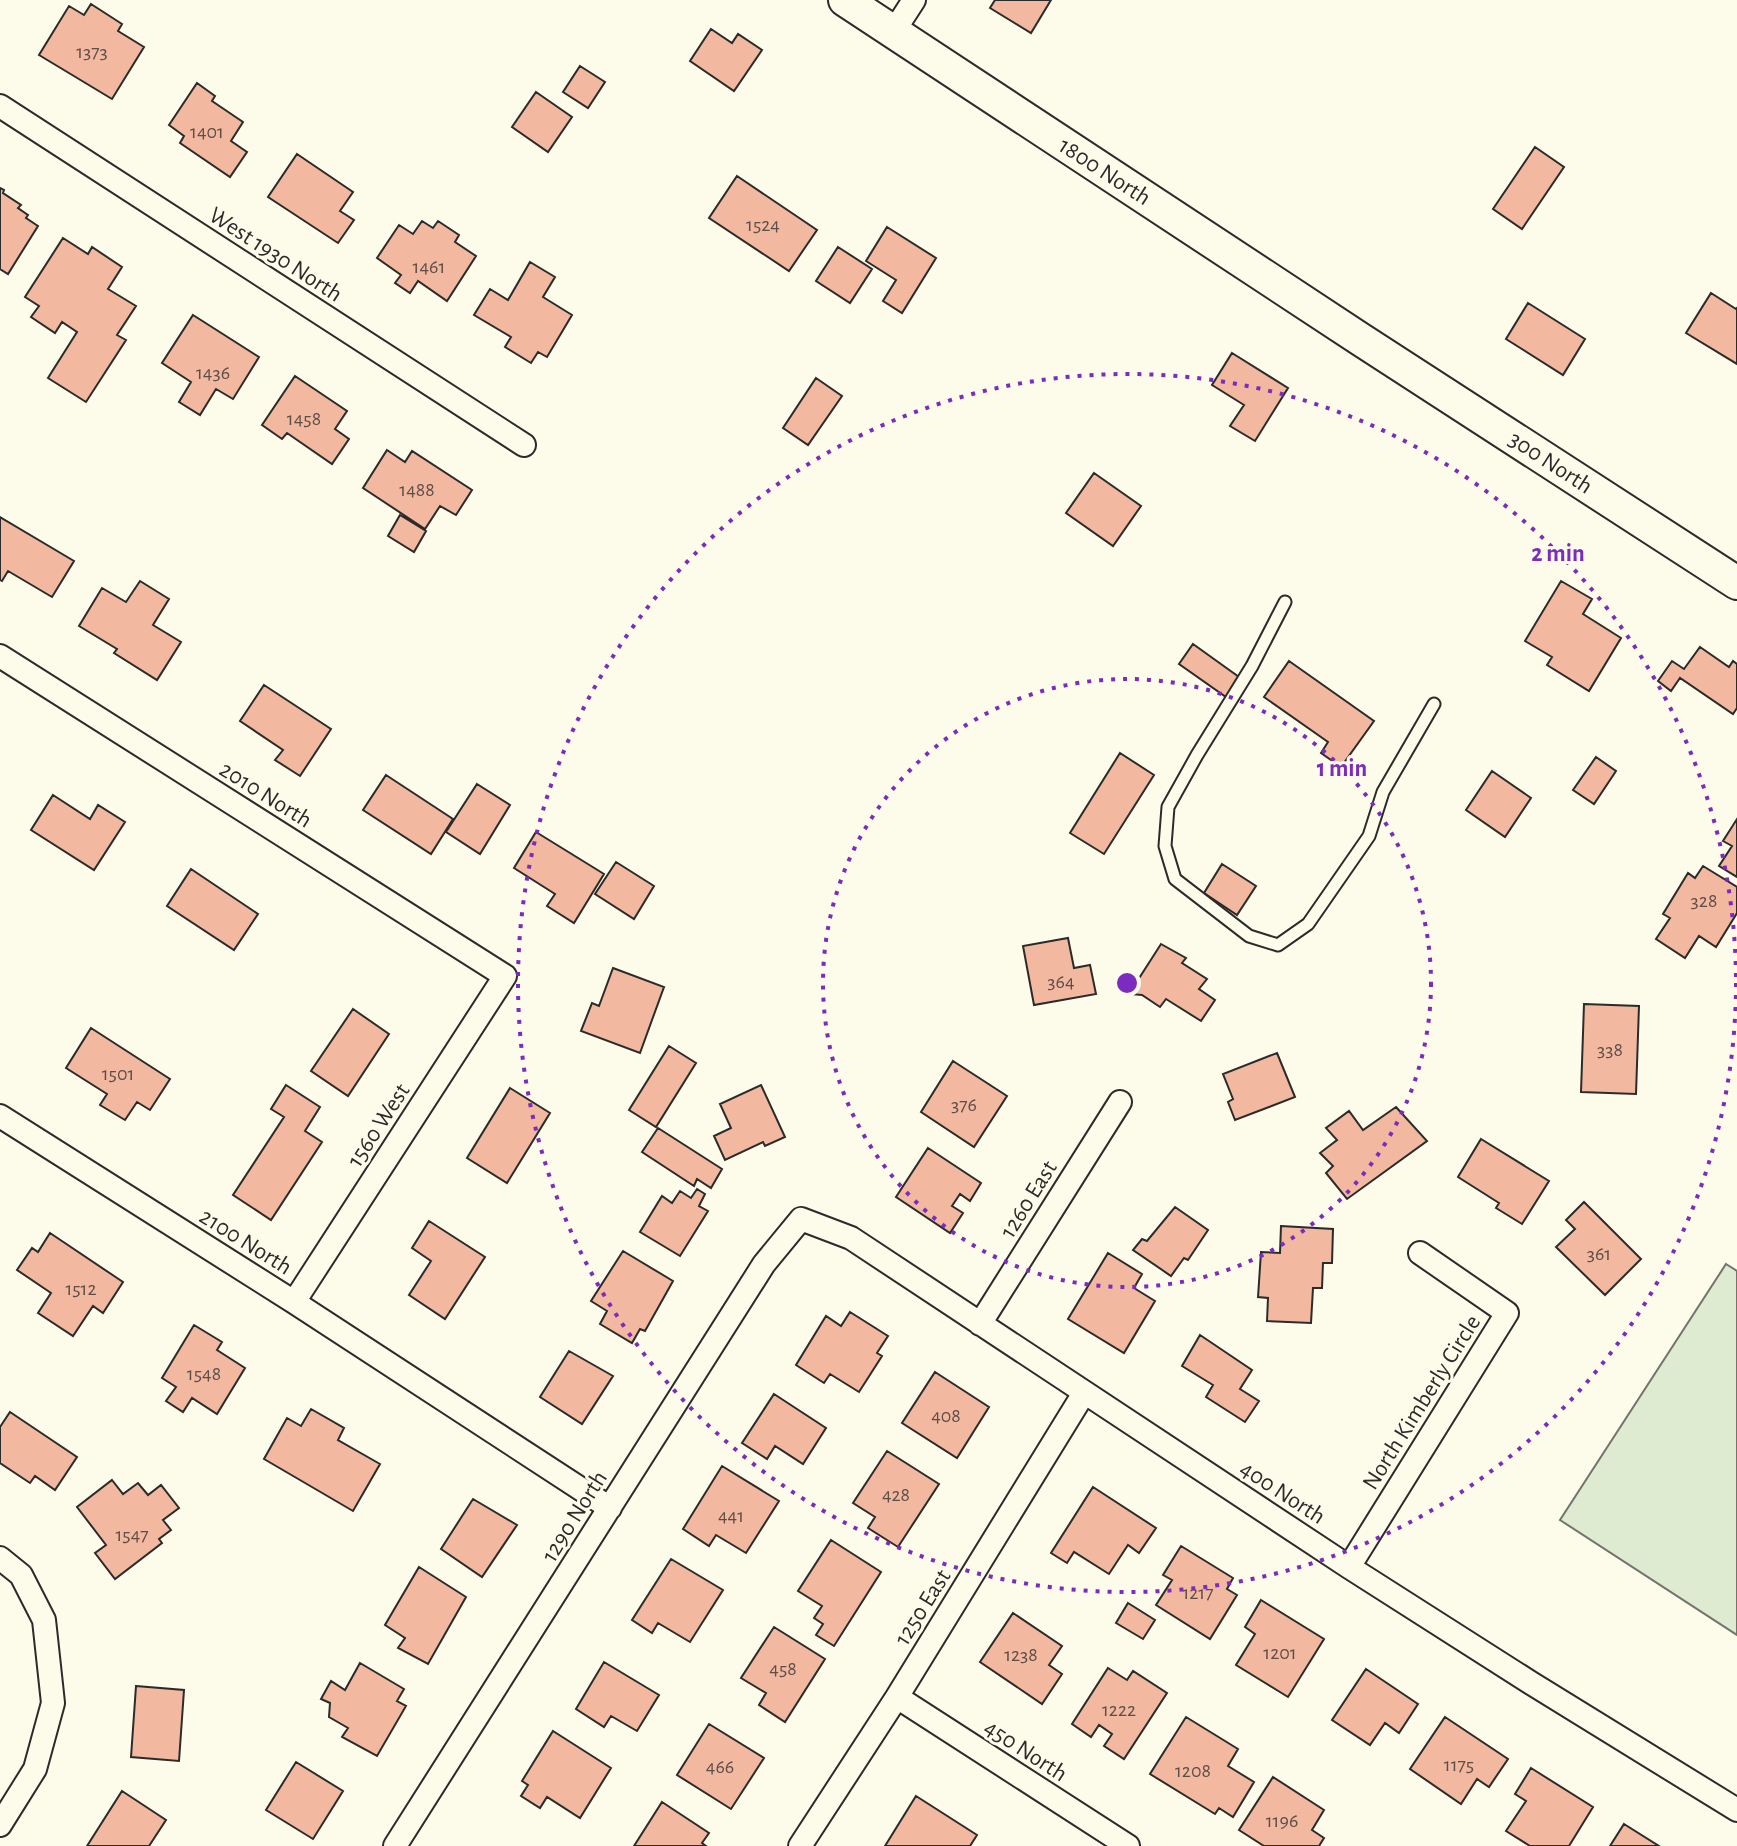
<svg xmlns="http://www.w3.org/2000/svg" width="1737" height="1846" font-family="'Alegreya Sans',sans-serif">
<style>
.green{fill:#deebd1;stroke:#74746e;stroke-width:2}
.building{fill:#f2b8a0;stroke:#2b2b2b;stroke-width:2}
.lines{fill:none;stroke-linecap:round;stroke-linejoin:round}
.lane-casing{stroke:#2b2b2b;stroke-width:15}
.street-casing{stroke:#2b2b2b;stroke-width:26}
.secondary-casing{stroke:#2b2b2b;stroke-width:36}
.lane{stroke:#fdfbea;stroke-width:11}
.street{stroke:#fdfbea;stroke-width:22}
.secondary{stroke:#fdfbea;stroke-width:32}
.ring{fill:none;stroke:#7b2cbf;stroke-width:4;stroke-dasharray:4 8}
.labels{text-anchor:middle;stroke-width:6;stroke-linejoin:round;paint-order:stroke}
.number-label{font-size:20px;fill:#5d4e48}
.street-label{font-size:24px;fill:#2b2b2b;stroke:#fdfbea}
.centre{fill:#7b2cbf;stroke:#fdfbea;stroke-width:4}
.ring-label{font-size:24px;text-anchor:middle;font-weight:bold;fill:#7b2cbf;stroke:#fdfbea;stroke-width:6;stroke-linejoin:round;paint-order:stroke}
</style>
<rect width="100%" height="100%" fill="#fdfbea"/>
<path class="green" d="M1726,1264L1737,1271V1635L1560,1520Z"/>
<path class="building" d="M995,0H1051L1031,33L990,8Z
M91,4L122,24L118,31L144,47L112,99L39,55L69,6L84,15Z
M711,29L732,43L738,34L762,50L734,91L690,61Z
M580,66L605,82L588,108L563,92Z
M197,83L215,96L212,101L243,122L231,141L247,152L230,177L180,143L184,136L169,125Z
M536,92L572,117L548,152L512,127Z
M1535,147L1564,167L1522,229L1493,209Z
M297,154L353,192L340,211L354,220L338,243L268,197Z
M737,176L817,230L789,271L709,218Z
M0,188L4,190L3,193L21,205L18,208L28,215L26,218L38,226L8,274L0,269Z
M422,221L433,228L438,221L459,235L455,242L476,256L447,301L418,281L410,293L395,283L401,275L377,258L399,225L413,234Z
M887,227L936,258L902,313L883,301L896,280L866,261Z
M63,238L88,254L92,247L122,267L108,289L136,306L117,335L126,340L86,402L48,378L77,332L62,322L55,333L31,317L39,306L25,297Z
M838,247L872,269L850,303L816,281Z
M530,262L555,277L543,297L572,315L547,357L538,352L531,363L505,347L511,337L474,315L490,289L508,300Z
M1711,293L1736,309L1737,308V364L1686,333Z
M1528,303L1585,339L1563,375L1506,339Z
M193,315L259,357L233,399L216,389L200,415L179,402L191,382L162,363Z
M1232,353L1288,388L1255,441L1230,426L1244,405L1212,385Z
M295,376L347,411L335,429L349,439L332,464L287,433L282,439L262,425Z
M816,378L842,396L808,445L783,428Z
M387,450L405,462L412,451L472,490L456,515L440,506L425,529L363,488Z
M1094,473L1141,506L1113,546L1066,513Z
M400,515L426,531L414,552L388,536Z
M0,517L74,561L52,597L8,571L2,581L0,580Z
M140,581L169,599L153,625L181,642L157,680L114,653L117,649L79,626L102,588L126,602Z
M1561,581L1592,599L1583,614L1621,638L1589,691L1547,665L1552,657L1525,641Z
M1193,644L1239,677L1226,697L1179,664Z
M1700,647L1729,667L1733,661L1737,664V708L1733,714L1680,678L1671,691L1658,681L1672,661L1684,669Z
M1289,661L1374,721L1341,767L1321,753L1328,742L1264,697Z
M264,685L331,729L300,776L275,760L283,750L240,721Z
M1120,753L1154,775L1104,854L1070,833Z
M1596,757L1616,771L1594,804L1573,790Z
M1492,771L1531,798L1505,837L1466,810Z
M386,775L453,819L431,854L363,810Z
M477,784L510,805L480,854L446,832Z
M53,795L90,819L98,805L125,822L94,870L31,830Z
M1737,819V877L1719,866L1732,846L1723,841Z
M536,832L604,874L574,923L547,906L555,894L514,868Z
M616,862L654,886L634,919L595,894Z
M1222,864L1256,886L1237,915L1204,893Z
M1703,866L1737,887V913L1716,947L1699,936L1685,958L1656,939L1670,918L1663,914L1688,873L1695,878Z
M191,869L258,914L234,950L167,906Z
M1068,938L1074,968L1090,965L1096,994L1034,1005L1023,946Z
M1161,944L1186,958L1182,963L1207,979L1199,989L1215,1000L1201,1021L1166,999L1160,1007L1142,995L1129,994Z
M613,968L664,987L640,1053L581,1031L592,1003L599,1006Z
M1584,1004L1639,1006L1636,1094L1581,1092Z
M353,1009L389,1034L348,1096L311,1071Z
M91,1028L170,1079L150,1110L137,1102L125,1120L100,1105L107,1094L66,1068Z
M669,1046L696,1063L656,1127L629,1110Z
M1277,1053L1295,1097L1235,1120L1228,1102L1233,1099L1223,1074Z
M953,1061L1007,1096L974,1147L921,1112Z
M286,1085L320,1107L305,1131L322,1142L271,1220L233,1195L284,1117L271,1109Z
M761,1085L785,1137L765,1146L763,1142L725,1160L714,1136L731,1128L720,1104Z
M510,1088L550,1113L507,1183L467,1158Z
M1396,1107L1427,1141L1347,1199L1326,1173L1333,1166L1320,1153L1337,1140L1326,1128L1349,1111L1363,1130Z
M658,1128L722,1169L711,1188L697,1179L694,1186L642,1152Z
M1481,1139L1549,1181L1522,1224L1496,1208L1499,1203L1458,1177Z
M928,1148L981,1183L970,1201L960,1194L952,1206L963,1213L950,1233L896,1197Z
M697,1189L705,1194L699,1206L708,1211L680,1256L640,1232L662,1196L672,1203L680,1191L691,1198Z
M1584,1202L1641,1259L1605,1295L1556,1247L1575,1229L1566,1220Z
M1175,1207L1208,1230L1188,1260L1184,1258L1171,1276L1133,1250L1142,1239L1147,1241Z
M429,1221L485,1257L445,1319L409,1295L431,1261L412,1248Z
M1281,1226L1333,1229L1332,1263H1323L1322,1288H1313L1311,1323L1267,1321L1268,1298L1258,1297L1261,1252L1280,1253Z
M50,1233L123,1282L103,1313L93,1306L73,1336L38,1313L51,1293L17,1270L32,1248L38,1252Z
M623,1251L673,1281L645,1331L640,1329L632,1343L600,1324L607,1311L591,1301Z
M1108,1253L1142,1274L1134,1288L1155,1301L1124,1353L1068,1319Z
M850,1312L888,1336L877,1353L882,1356L859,1392L830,1374L824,1383L796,1365L826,1316L841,1326Z
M194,1325L222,1342L217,1350L245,1368L217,1414L192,1398L183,1412L166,1401L176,1387L162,1378Z
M1200,1335L1252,1370L1240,1389L1259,1401L1245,1422L1206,1397L1213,1385L1182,1366Z
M569,1351L613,1376L582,1424L540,1397Z
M935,1372L989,1407L957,1458L902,1423Z
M774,1394L826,1428L803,1464L775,1446L767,1459L742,1443Z
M311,1409L344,1428L338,1440L380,1464L353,1511L264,1459L287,1418L301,1426Z
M10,1412L77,1457L55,1490L35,1476L30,1483L0,1463V1427Z
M887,1451L939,1484L898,1547L868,1528L875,1517L853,1503Z
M722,1466L779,1501L746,1553L716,1535L709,1546L683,1529Z
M112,1480L123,1494L138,1483L148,1495L161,1485L179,1508L163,1520L171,1530L159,1539L162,1543L115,1579L95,1553L106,1545L77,1507Z
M1093,1487L1156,1528L1139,1553L1128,1545L1109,1574L1074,1552L1067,1563L1051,1553Z
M473,1499L517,1525L482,1577L441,1549Z
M831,1540L881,1572L834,1646L816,1635L823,1624L814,1618L822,1606L798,1591Z
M1181,1546L1233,1578L1227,1589L1237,1595L1210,1639L1156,1605L1172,1580L1163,1575Z
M671,1559L723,1590L690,1642L658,1623L652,1633L632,1620Z
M419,1567L466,1597L428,1664L398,1648L405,1638L385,1625Z
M1261,1600L1324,1639L1288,1697L1236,1665L1255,1634L1245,1627Z
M1128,1603L1155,1620L1143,1639L1116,1623Z
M1013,1613L1062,1646L1049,1665L1062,1674L1042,1704L980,1662Z
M774,1627L825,1659L785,1722L759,1705L766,1693L741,1678Z
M604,1662L659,1695L637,1731L611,1716L604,1727L576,1709Z
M360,1663L404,1689L397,1701L406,1706L377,1756L342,1737L348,1728L329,1717L330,1703L321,1699L331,1681L345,1690Z
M1108,1668L1127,1680L1133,1671L1167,1693L1124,1759L1104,1746L1112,1734L1099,1725L1091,1737L1072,1724Z
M1366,1669L1418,1704L1399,1733L1385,1723L1370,1745L1332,1720Z
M136,1686L184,1690L179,1761L131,1757Z
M1186,1717L1238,1749L1228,1766L1254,1782L1233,1817L1219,1808L1215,1814L1150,1774Z
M1445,1717L1508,1759L1489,1787L1477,1779L1461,1804L1410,1769Z
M709,1724L764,1758L731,1809L677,1775Z
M553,1731L611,1768L580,1818L547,1797L540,1808L521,1796L528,1785L522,1781Z
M296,1762L343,1791L313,1839L266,1810Z
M1531,1768L1593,1807L1569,1846H1530L1506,1831L1526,1801L1515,1794Z
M1273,1777L1324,1810L1312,1830L1324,1838L1319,1846H1264L1239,1830Z
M122,1791L166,1820L149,1846H87Z
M916,1796L977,1835L970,1846H885Z
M662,1802L709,1833L702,1843L706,1846H634Z
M1624,1824L1659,1846H1610Z"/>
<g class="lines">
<g class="lane-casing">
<path id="lane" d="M1285,602L1252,666L1197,755L1168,807L1165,846L1175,879L1249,936L1278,945L1308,924L1369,836L1383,792L1434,704"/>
</g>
<g class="street-casing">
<path id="street" d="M894,31L914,0
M0,106L524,445
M0,656L505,976L294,1302
M0,1116L294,1302L610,1508
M980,1324L1120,1102
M0,1558L21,1575L44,1620L53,1703L35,1769L0,1825
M1349,1567L1507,1313L1420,1253
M897,1697L1128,1846
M395,1846L764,1264L801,1219L851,1238L1349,1567L1531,1683L1737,1810
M800,1846L897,1697L1084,1393"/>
</g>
<g class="secondary-casing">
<path id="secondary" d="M845,0L1360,339L1737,583"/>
</g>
<use href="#lane" class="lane"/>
<use href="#street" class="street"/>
<use href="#secondary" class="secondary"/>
</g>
<g class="ring">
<circle cx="1127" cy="983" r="304"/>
<circle cx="1127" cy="983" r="609"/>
</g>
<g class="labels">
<g class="number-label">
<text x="92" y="58">1373</text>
<text x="207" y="138">1401</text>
<text x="763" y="231">1524</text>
<text x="429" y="273">1461</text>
<text x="213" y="379">1436</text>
<text x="304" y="425">1458</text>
<text x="417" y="496">1488</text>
<text x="1704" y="907">328</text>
<text x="1061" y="988">364</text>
<text x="1610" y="1056">338</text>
<text x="118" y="1080">1501</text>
<text x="964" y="1111">376</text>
<text x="1599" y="1260">361</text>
<text x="81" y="1295">1512</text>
<text x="204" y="1380">1548</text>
<text x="946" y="1422">408</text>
<text x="896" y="1501">428</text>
<text x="731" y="1522">441</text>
<text x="132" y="1541">1547</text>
<text x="1198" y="1599">1217</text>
<text x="1280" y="1659">1201</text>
<text x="1021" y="1661">1238</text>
<text x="783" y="1675">458</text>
<text x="1119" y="1716">1222</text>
<text x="1459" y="1771">1175</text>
<text x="720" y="1773">466</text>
<text x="1193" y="1777">1208</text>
<text x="1282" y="1827">1196</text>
</g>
<g class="street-label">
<text transform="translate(1105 171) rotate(33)" y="8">1800 North</text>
<text transform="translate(276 254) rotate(33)" y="8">West 1930 North</text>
<text transform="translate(1551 462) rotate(33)" y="8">300 North</text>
<text transform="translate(266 794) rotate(32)" y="8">2010 North</text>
<text transform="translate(378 1125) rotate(-57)" y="8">1560 West</text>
<text transform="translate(1028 1199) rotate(-58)" y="8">1260 East</text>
<text transform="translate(246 1241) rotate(32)" y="8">2100 North</text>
<text transform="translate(1421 1402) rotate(-58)" y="8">North Kimberly Circle</text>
<text transform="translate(1283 1492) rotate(33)" y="8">400 North</text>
<text transform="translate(574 1516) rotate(-58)" y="8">1290 North</text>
<text transform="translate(922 1607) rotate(-58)" y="8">1250 East</text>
<text transform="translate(1026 1750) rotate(33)" y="8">450 North</text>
</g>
</g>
<circle cx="1127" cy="983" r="12" class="centre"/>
<g class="ring-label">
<text x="1558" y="561">2 min</text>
<text x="1342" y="776">1 min</text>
</g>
</svg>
